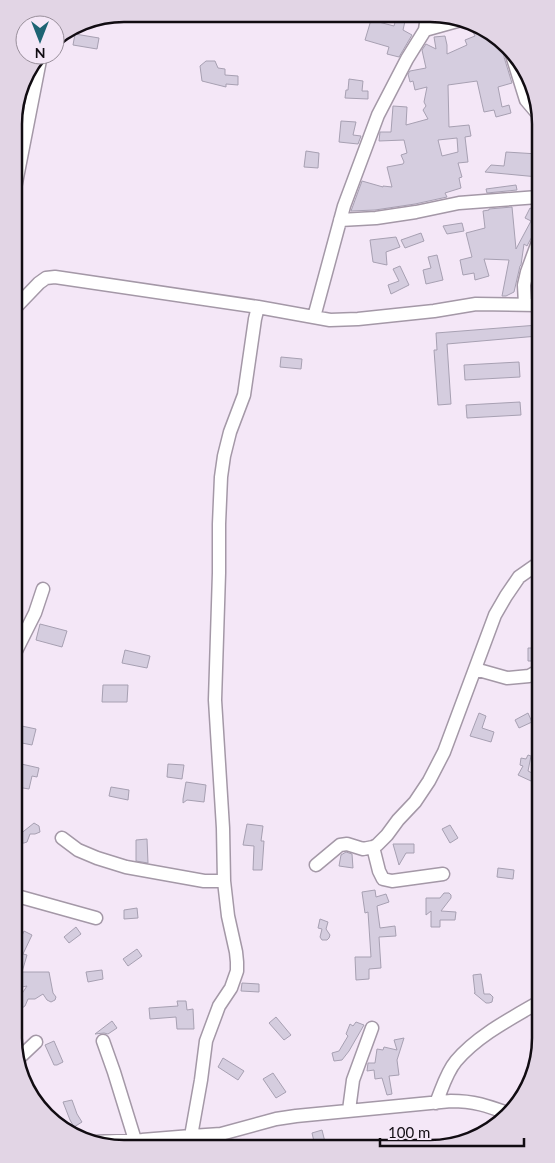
<svg xmlns="http://www.w3.org/2000/svg" width="555" height="1163" font-family="Lato,sans-serif">
<style>
.building{fill:#d5cddf;stroke:#a7a0b2;fill-rule:evenodd}
.lines{fill:none;stroke-linecap:round;stroke-linejoin:round}
.minor-casing{stroke:#a498a7;stroke-width:15}
.minor{stroke:#fff;stroke-width:12}
.rim{fill:none;stroke:#110c12;stroke-width:2.5}
</style>
<rect width="100%" height="100%" fill="#f4e7f7"/>
<path class="building" d="M397,15L406,17L403,30L412,35L399,57L387,54L389,47L365,40L371,20L394,26Z
M469,24L504,41L508,48L504,53V57L512,83L498,87L502,107L509,105L511,113L496,117L494,110L484,112L477,81L448,85L449,127L469,125L471,136L465,137L468,162L458,163L462,177L459,178L461,188L445,193L447,197L415,204L375,210L351,211L362,181L383,187V186L392,187L387,167L403,164L404,162L401,155L407,153L404,140L379,141L380,132H391L393,106L407,107L406,125L428,119L423,110L426,106L424,102L427,87L415,90L413,81L410,82L408,74L410,71L426,68L422,50L426,44L436,49L434,37L445,36L447,45V54L467,45L465,40L475,36ZM457,138L458,152L442,156L438,140Z
M75,34L99,38L97,49L73,45Z
M206,61H215L218,68L225,69V75L238,76V85L226,84V87L202,81L200,66Z
M349,79L363,81L362,91H368V99L345,98L346,90H348Z
M341,121L356,122L353,135L361,136L358,144L339,142Z
M306,151L319,153L318,168L304,167Z
M506,152L538,154V177L485,172L491,165L504,166Z
M516,185L517,190L487,193L486,189Z
M512,207L516,249L531,221L525,218L530,208L536,211L538,208V225L527,246L524,244L521,265L520,266L514,292L506,296H502L509,260L484,259L489,276L475,280L474,273L463,275L460,260L472,257L466,233L485,228L483,211L489,210V209Z
M462,223L464,231L447,234L443,226Z
M421,233L424,241L405,248L401,240Z
M396,237L400,247L386,252L387,265L373,262L370,240Z
M437,255L443,280L426,284L423,270L431,268L428,257Z
M400,266L409,285L391,294L388,285L399,281L393,269Z
M538,325V336L447,344L451,404L438,405L434,350H437L436,333Z
M281,357L302,359L301,369L280,367Z
M519,362L520,377L465,380L464,365Z
M520,402L521,415L467,418L466,405Z
M40,624L67,631L62,647L36,640Z
M528,648H539L540,661H528Z
M125,650L150,656L147,668L122,663Z
M103,685H128L127,702H102Z
M479,713L486,716L482,728L494,732L491,742L470,736Z
M528,713L532,722L519,728L515,720Z
M17,725L36,729L32,745L17,742Z
M528,755L531,756L528,771L534,774L531,781L518,775L523,766L520,765L521,758L526,759Z
M17,763L39,768L37,777L32,776L29,789L17,787Z
M168,764L184,765L182,779L167,777Z
M186,782L206,785L204,802L187,800L183,803V799Z
M111,787L129,790L128,800L109,796Z
M34,823L39,826L40,832L35,834H30L27,842L24,843H21L18,839L19,835Z
M247,824L263,826L261,841H264L262,870H253L254,846L243,845Z
M450,825L458,838L450,843L442,829Z
M147,839L148,863L136,861V840Z
M393,844H414V853H406L399,865Z
M346,852L352,854L353,868L339,866L341,855Z
M498,868L514,870L513,879L497,877Z
M375,890L376,897L386,894L389,902L377,906L380,928L395,926L396,936L379,937L381,968L369,969V979L356,980L355,957H371L368,912L365,913L362,892Z
M444,893H449L451,895V898L441,911L456,912L455,920H440V927H431V911L426,915V898H440Z
M137,908L138,918L124,919V910Z
M320,919L328,922L326,929L330,935L329,938L327,940H322L320,937L322,929L318,928Z
M76,927L81,934L69,943L64,937Z
M24,931L32,935L23,954L27,955L22,972H49L53,993L56,997L55,1000L51,1002L47,1000L43,994L35,999H28L25,1006L22,1008H17V1001L27,986L17,988V947Z
M137,949L142,956L128,966L123,959Z
M102,970L103,979L88,982L86,972Z
M481,974L484,994H490L493,997L492,1002L489,1003H486L474,993H475L473,975Z
M242,983L259,984V992L241,991Z
M177,1001H186L187,1010L193,1009L194,1029H177L176,1017L150,1019L149,1008L178,1006Z
M276,1017L291,1035L284,1040L269,1023Z
M112,1021L117,1028L108,1034L104,1033L95,1034Z
M356,1022L364,1025L349,1051L342,1060L334,1061L332,1053L339,1051L348,1036L346,1034L350,1024L353,1026Z
M404,1038L397,1060L399,1075L389,1076L392,1094L387,1095L382,1078L375,1079L374,1070L367,1071L368,1063H375L377,1049L383,1050L384,1047L397,1050L394,1040Z
M54,1041L63,1062L57,1065H54L45,1045Z
M223,1058L244,1071L238,1080L218,1067Z
M273,1073L286,1092L276,1098L263,1079Z
M72,1100L77,1114L82,1122L74,1127L70,1120L63,1102Z
M322,1130L326,1146H315L312,1133Z"/>
<g class="lines">
<g class="minor-casing">
<path id="minor" d="M425,30L427,16
M512,55L526,100L537,113
M15,188L41,55
M340,220L376,218L416,212L459,203L538,197
M525,304L524,285L527,272L538,242
M15,308L39,283L46,278L55,277L258,307L330,320L358,319L434,311L476,304L538,305
M314,317L344,206L378,115L407,59L425,30L461,20
M16,651L35,613L43,589
M475,669L507,678L529,676L540,670
M62,838L78,850L97,858L126,867L204,881H224L228,916L236,952L237,962V971L231,988L219,1006L206,1041L201,1080L191,1136L142,1140L92,1142
M373,847L379,871L383,879L392,881L443,874
M316,865L340,845L347,844L363,849L373,847L377,845L387,835L398,820L415,802L429,781L444,752L495,615L506,596L519,577L539,563
M224,881L223,828L215,700L219,573V524L221,477L224,456L230,432L244,395L255,319L258,307
M17,896L96,918
M103,1041L114,1072L135,1140
M18,1059L36,1042
M436,1103C442,1089 446,1073 456,1061C478,1035 512,1018 541,1001
M349,1110L353,1080L372,1028
M191,1136L221,1134L276,1119L296,1116L451,1101C475,1101 488,1106 510,1114"/>
</g>
<use href="#minor" class="minor"/>
</g>
<path d="M0 0H555V1163H0ZM124 22H430A102 102 0 0 1 532 124V1038A102 102 0 0 1 430 1140H124A102 102 0 0 1 22 1038V124A102 102 0 0 1 124 22Z" fill="#e2d5e5" fill-rule="evenodd"/>
<path class="rim" d="M124 22H430A102 102 0 0 1 532 124V1038A102 102 0 0 1 430 1140H124A102 102 0 0 1 22 1038V124A102 102 0 0 1 124 22Z"/>
<g transform="translate(40 40) rotate(180)"><circle r="24" fill="#f4e7f7" stroke="#998f9b"/>
<path d="M0-4L9 19L0 12L-9 19Z" fill="#1d6373"/>
<text y="-8" font-size="14" font-weight="bold" text-anchor="middle" fill="#110c12">N</text>
</g>
<path d="M380 1138v8h144v-8" fill="none" stroke="#110c12" stroke-width="2.5"/>
<text x="388" y="1138" font-size="15" fill="#110c12" stroke="#f4e7f7" stroke-width="4" paint-order="stroke">100 m</text>
</svg>
